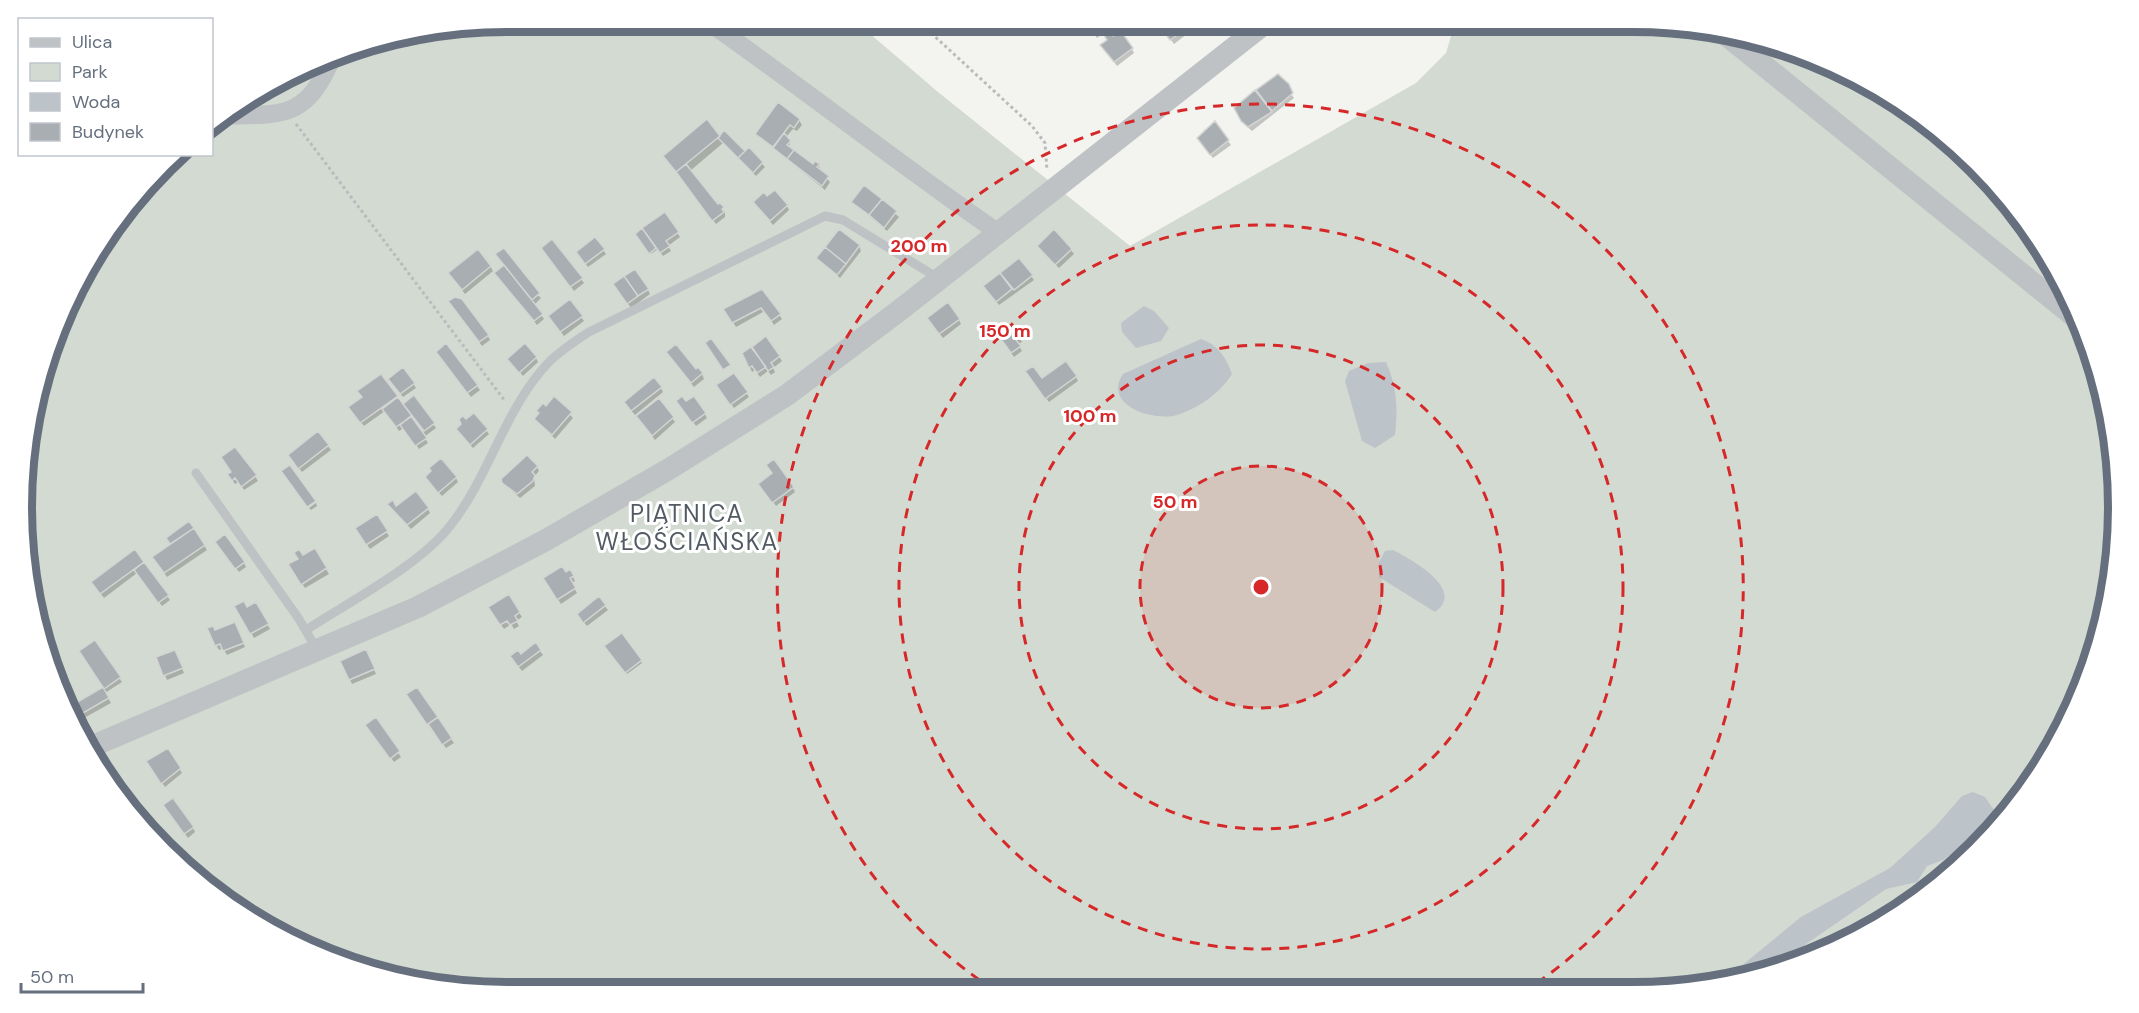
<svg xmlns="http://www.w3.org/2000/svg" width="2139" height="1013" font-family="'DM Sans',sans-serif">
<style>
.green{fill:#d3dad1}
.water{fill:#bcc3c9}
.shadow{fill:#0003}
.building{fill:#a9aeb3;stroke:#d4d5d3;stroke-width:1.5}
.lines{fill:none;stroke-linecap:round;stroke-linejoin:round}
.path{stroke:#b9bbbd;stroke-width:3;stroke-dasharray:3 3;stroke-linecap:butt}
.service{stroke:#bfc2c5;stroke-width:9}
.minor{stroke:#bfc2c5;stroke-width:18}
.tertiary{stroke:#bfc2c5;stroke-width:22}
.ring{fill:none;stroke:#d62828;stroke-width:3;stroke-dasharray:10 8}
.labels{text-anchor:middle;stroke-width:6;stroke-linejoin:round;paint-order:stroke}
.quarter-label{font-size:24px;letter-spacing:1.5px;fill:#525a64;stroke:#fff}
.rim{fill:none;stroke:#656f7e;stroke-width:8}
.centre{fill:#d62828;stroke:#fff;stroke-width:3}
.ring-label{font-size:18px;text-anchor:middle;font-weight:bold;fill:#d62828;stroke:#fff;stroke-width:6;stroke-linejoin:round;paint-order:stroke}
</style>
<rect width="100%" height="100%" fill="#f3f3f0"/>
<path class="green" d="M507,21H855L938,92L1130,246L1416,83L1446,53L1452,33L1468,21H1633L1728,30L1819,58L1903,103L1976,163L2036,237L2081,321L2109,412L2118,507L2109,602L2081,693L2018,802L1928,891L1819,955L1696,988L506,992L411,983L320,955L186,871L121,802L71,722L25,570L30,411L86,263L141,187L176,155L212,154V121L350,47Z"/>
<path class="water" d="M1144,306L1154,311L1169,328L1161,341L1136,348L1122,332L1121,323Z
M1201,339C1218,345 1226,357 1232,374C1220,393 1199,408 1177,415C1153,422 1102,405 1123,374Z
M1386,362C1397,387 1398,407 1395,435L1375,448L1362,441L1345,381L1349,371L1368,363Z
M1393,550C1410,559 1467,589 1435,612L1379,577V562L1385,551Z
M1973,792L1985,797L1994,810L1984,831L1943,860L1927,866L1917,882L1886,889L1793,953L1775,960L1767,969L1723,981L1801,917L1890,868L1935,827L1962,796Z"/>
<path class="shadow" d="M1084,21L1103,27L1105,32L1097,38Z
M1157,21H1177L1187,34L1174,44Z
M1105,49H1132L1134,53L1117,66Z
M1278,76L1294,98L1252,131L1245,125L1236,108Z
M799,120L802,125L797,131L793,129L786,137L790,144L788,147L813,166L819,165L820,171L830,182L825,190L756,134Z
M707,122L720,138L745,153L749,149L765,167L756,176L723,143L690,171L725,212V217L716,224L665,156Z
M1214,123L1231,145L1213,158L1201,143L1204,130Z
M864,187L899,217L887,231L853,202Z
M787,206L789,210L773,225L758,207Z
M665,214L680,237L668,246L671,251L663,256L658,249L651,254L637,234H648Z
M859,246L861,251L840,278L818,258Z
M603,250L606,254L588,267L580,256Z
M1041,250H1071L1074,254L1059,268Z
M545,252L581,279L584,283L574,291Z
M1019,260L1034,280L999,305L985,286Z
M490,266L493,271L465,294L453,278Z
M505,266L541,298L534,305L544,319L537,325L499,277Z
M618,289L648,290L650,294L631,308Z
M762,290L782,319L774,325L765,311L736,327L725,309Z
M453,306L488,336L490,340L482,346Z
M581,317L584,321L564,336L553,321Z
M959,320L961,324L943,338L931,322Z
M997,332L1012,337L1016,333L1022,342L1018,344L1022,351L1014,357Z
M766,338L782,361L773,368L775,372L771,375L768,371L760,377L755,370L752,372L744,354Z
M446,346L480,390L471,397L440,357Z
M670,357L702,374L704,379L694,387Z
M536,358L538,362L523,376L512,363Z
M734,375L749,397L734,408L720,390Z
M381,376L403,406L414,397L436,428L424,437L428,443L419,449L404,428L399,431L385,411L364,426L353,412Z
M1030,376L1042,380L1076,377L1078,381L1049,402Z
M392,383H413L416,388L403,397Z
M661,388L663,392L635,415L628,407Z
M554,398L573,418L555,439L536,419L540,414L538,411L546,408Z
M686,403L705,414L707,418L696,426L681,405Z
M672,418L675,422L655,440L641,421Z
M486,430L489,434L473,448L460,433Z
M318,433L331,450L302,472L292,459Z
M537,467L539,471L534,477L535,486L520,498L503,483Z
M433,472L456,478L458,482L442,496L429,482Z
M229,475L255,476L258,481L244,490L239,482L235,484Z
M763,488H793L795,492L776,506Z
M316,503L317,506L311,510L309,508Z
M389,505L396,508L428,509L430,513L411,529Z
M376,517L389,536L370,549L357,529Z
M189,523L207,550L167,577L154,557L172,545L168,538Z
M220,546L244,563L246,567L239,572Z
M314,550L329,574L305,588L290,565Z
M134,551L170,600L162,606L137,573L104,598L95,586Z
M570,571L575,581L571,583L577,593L561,604L545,579Z
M508,596L522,617L516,621L519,626L514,629L511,624L504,629L490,608Z
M599,599L608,610L587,626L581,619Z
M256,604L270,629L254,638L237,607L247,609Z
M237,628L245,647L227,655L223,648L219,650L216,645L215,632Z
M621,635L642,663L627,674L606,646Z
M95,642L122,682L105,693L111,703L75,723L67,709L105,688Z
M540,651L543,655L522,671L514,661Z
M177,656L184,673L167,680L158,658Z
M368,656L376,674L352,684L342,662Z
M411,699L451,739L454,743L446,748Z
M375,719L401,757L394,762L370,729Z
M168,750L182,773L165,787L150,765Z
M167,809L193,828L195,832L188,838Z"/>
<path class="building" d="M1083,21H1100L1104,27L1093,35Z
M1156,21H1179L1186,29L1170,40Z
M1120,30L1133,48L1114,62L1100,45L1107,40L1104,35L1109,31L1113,36Z
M1278,74L1289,84L1293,93L1272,111L1256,90Z
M1255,90L1272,112L1248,127L1241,121L1234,108Z
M778,102L800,119L794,128L790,125L773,147L755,134Z
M707,119L720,136L676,172L663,156Z
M1215,121L1229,140L1210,155L1197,138Z
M724,130L745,151L738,158L718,138Z
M784,133L791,141L787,145L794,150L787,159L773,148Z
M749,147L763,162L753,173L738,158Z
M794,150L813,164L815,161L820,164L817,167L829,176L822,186L787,159Z
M686,164L718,204L720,203L724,207L722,209L724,212L712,221L676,172Z
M864,185L882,199L869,215L851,202Z
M775,190L788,205L770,221L753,202L764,192L767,196Z
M882,199L897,211L884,228L869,215Z
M665,212L679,232L666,241L670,246L660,253L642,228Z
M642,228L656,248L649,254L635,234Z
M839,229L860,245L846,264L825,247Z
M1054,229L1072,249L1055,265L1037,246Z
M595,237L605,249L585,264L576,252Z
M552,239L583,278L570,287L541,248Z
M825,247L846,264L837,275L816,258Z
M504,248L540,293L532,300L495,254Z
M478,249L491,266L462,290L448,273Z
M1019,258L1033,275L1014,290L1000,273Z
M504,265L543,314L534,321L494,273Z
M635,269L649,289L638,296L624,276Z
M1000,273L1012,289L996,302L983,286Z
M624,276L638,296L627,304L613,284Z
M762,289L781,314L771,321L761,308L732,323L723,309Z
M455,297L462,299L489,335L479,342L448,301Z
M570,299L583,316L560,332L548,316Z
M948,302L960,319L939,334L927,318Z
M1003,321L1012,335L1017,331L1020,337L1016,340L1021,346L1011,353L993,328Z
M766,336L780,356L771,363L774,367L768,371L752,347Z
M711,338L731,365L723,370L705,343Z
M446,343L478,385L467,393L436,352Z
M525,343L537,357L519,373L507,359Z
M676,344L696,369L698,367L703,373L691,383L666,352Z
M751,347L766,367L757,373L752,366L749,368L742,353Z
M1066,361L1077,376L1045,399L1025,371L1033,366L1042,378Z
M403,367L415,383L400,394L388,379Z
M734,373L748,392L730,405L716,385Z
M381,374L398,396L360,423L348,407L362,397L357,391Z
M654,377L662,387L631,411L624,402Z
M414,395L435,423L424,431L403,404Z
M554,396L572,412L552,435L534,419L539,413L536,411L543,403L546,406Z
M682,396L686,401L694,396L706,413L692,423L676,401Z
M398,397L412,416L396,427L382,409Z
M659,398L674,417L652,436L636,416Z
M474,413L488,429L470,445L456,429L461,424L459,419L463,416L466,419Z
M411,416L427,438L415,446L400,425Z
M318,431L329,445L298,469L288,455Z
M235,447L257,475L241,487L235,478L232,481L227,474L231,472L221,457Z
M527,455L538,466L532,472L535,475L533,481L517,494L502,483L501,479Z
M441,458L457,477L438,493L425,477L431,471L429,468Z
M774,459L794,487L772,503L758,484L772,473L766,465Z
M290,465L316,501L307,507L281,471Z
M416,491L429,508L407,525L387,504L393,500L396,506Z
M377,514L388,531L366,545L355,528Z
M189,521L194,528L170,544L166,538Z
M194,528L205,545L164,573L152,557Z
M225,534L245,562L235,569L215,542Z
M315,548L327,568L301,585L288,564L298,559L294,553L299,549L303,555Z
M135,549L144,562L100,594L91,582Z
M144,562L169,595L158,603L134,570Z
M562,566L566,572L570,569L574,576L570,578L576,588L557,600L543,578Z
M509,594L520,612L515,616L518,621L510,625L507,621L500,625L488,607Z
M599,596L606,605L583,623L577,614Z
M244,601L247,607L256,602L269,624L250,634L234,606Z
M235,622L244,643L223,651L220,644L215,646L207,628L213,626L215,630Z
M622,633L642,660L625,673L604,646Z
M95,640L121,677L104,689L79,651Z
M536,642L541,650L518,667L510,656L518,650L521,654Z
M366,649L375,669L349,680L340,661Z
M175,650L183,668L163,676L156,657Z
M103,687L109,698L71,720L67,708Z
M417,687L438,717L427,725L406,694Z
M376,717L400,751L390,759L365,725Z
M438,717L452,738L442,745L428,724Z
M168,748L181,768L161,784L146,761Z
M173,798L194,827L184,834L163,805Z"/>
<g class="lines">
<path class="path" d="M918,21L1032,126L1045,143L1047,170
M296,124L505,401"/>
<path class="service" d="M196,473L299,619L317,650
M306,630C349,602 420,565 450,526C490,476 504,409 549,362C561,350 575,341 589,332L825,216L843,220L938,278
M192,875L207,878L224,895"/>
<path class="minor" d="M707,21C806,90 900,165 999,233
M221,116C284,114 306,120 333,56"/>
<path class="tertiary" d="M1720,30L2081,322
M88,748L418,607L546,540L669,469L787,395L900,310L1268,21"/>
</g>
<circle cx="1261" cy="587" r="121" fill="#d62828" fill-opacity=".12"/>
<g class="ring">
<circle cx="1261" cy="587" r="121"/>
<circle cx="1261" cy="587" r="242"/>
<circle cx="1261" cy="587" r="362"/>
<path d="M994 990A483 483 0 1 1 1531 987"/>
</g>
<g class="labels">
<g class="quarter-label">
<text x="687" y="522">PIĄTNICA<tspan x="687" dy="28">WŁOŚCIAŃSKA</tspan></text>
</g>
</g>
<path d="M0 0H2139V1013H0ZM507 32H1633A475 475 0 0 1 2108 507V507A475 475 0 0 1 1633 982H507A475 475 0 0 1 32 507V507A475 475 0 0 1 507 32Z" fill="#fff" fill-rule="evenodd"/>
<path class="rim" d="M507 32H1633A475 475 0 0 1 2108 507V507A475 475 0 0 1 1633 982H507A475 475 0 0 1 32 507V507A475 475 0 0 1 507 32Z"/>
<circle cx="1261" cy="587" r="9" class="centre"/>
<g class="ring-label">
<text x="919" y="252">200 m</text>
<text x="1005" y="337">150 m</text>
<text x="1090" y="422">100 m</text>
<text x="1175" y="508">50 m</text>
</g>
<rect x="18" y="18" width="195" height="138" fill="#ffffff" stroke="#c1c5cb" stroke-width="1.5"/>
<rect x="30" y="38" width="30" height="9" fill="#bfc2c5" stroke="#c1c5cb" stroke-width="1.5"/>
<text x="72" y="48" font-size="18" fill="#656f7e">Ulica</text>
<rect x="30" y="63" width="30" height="18" fill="#d3dad1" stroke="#c1c5cb" stroke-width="1.5"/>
<text x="72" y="78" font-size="18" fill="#656f7e">Park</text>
<rect x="30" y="93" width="30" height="18" fill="#bcc3c9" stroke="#c1c5cb" stroke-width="1.5"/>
<text x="72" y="108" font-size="18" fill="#656f7e">Woda</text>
<rect x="30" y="123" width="30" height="18" fill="#a9aeb3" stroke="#c1c5cb" stroke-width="1.5"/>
<text x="72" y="138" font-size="18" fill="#656f7e">Budynek</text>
<path d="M21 983v9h122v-9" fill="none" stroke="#656f7e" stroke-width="3"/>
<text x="30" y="983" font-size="18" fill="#656f7e" stroke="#ffffff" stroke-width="4.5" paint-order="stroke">50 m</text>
</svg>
